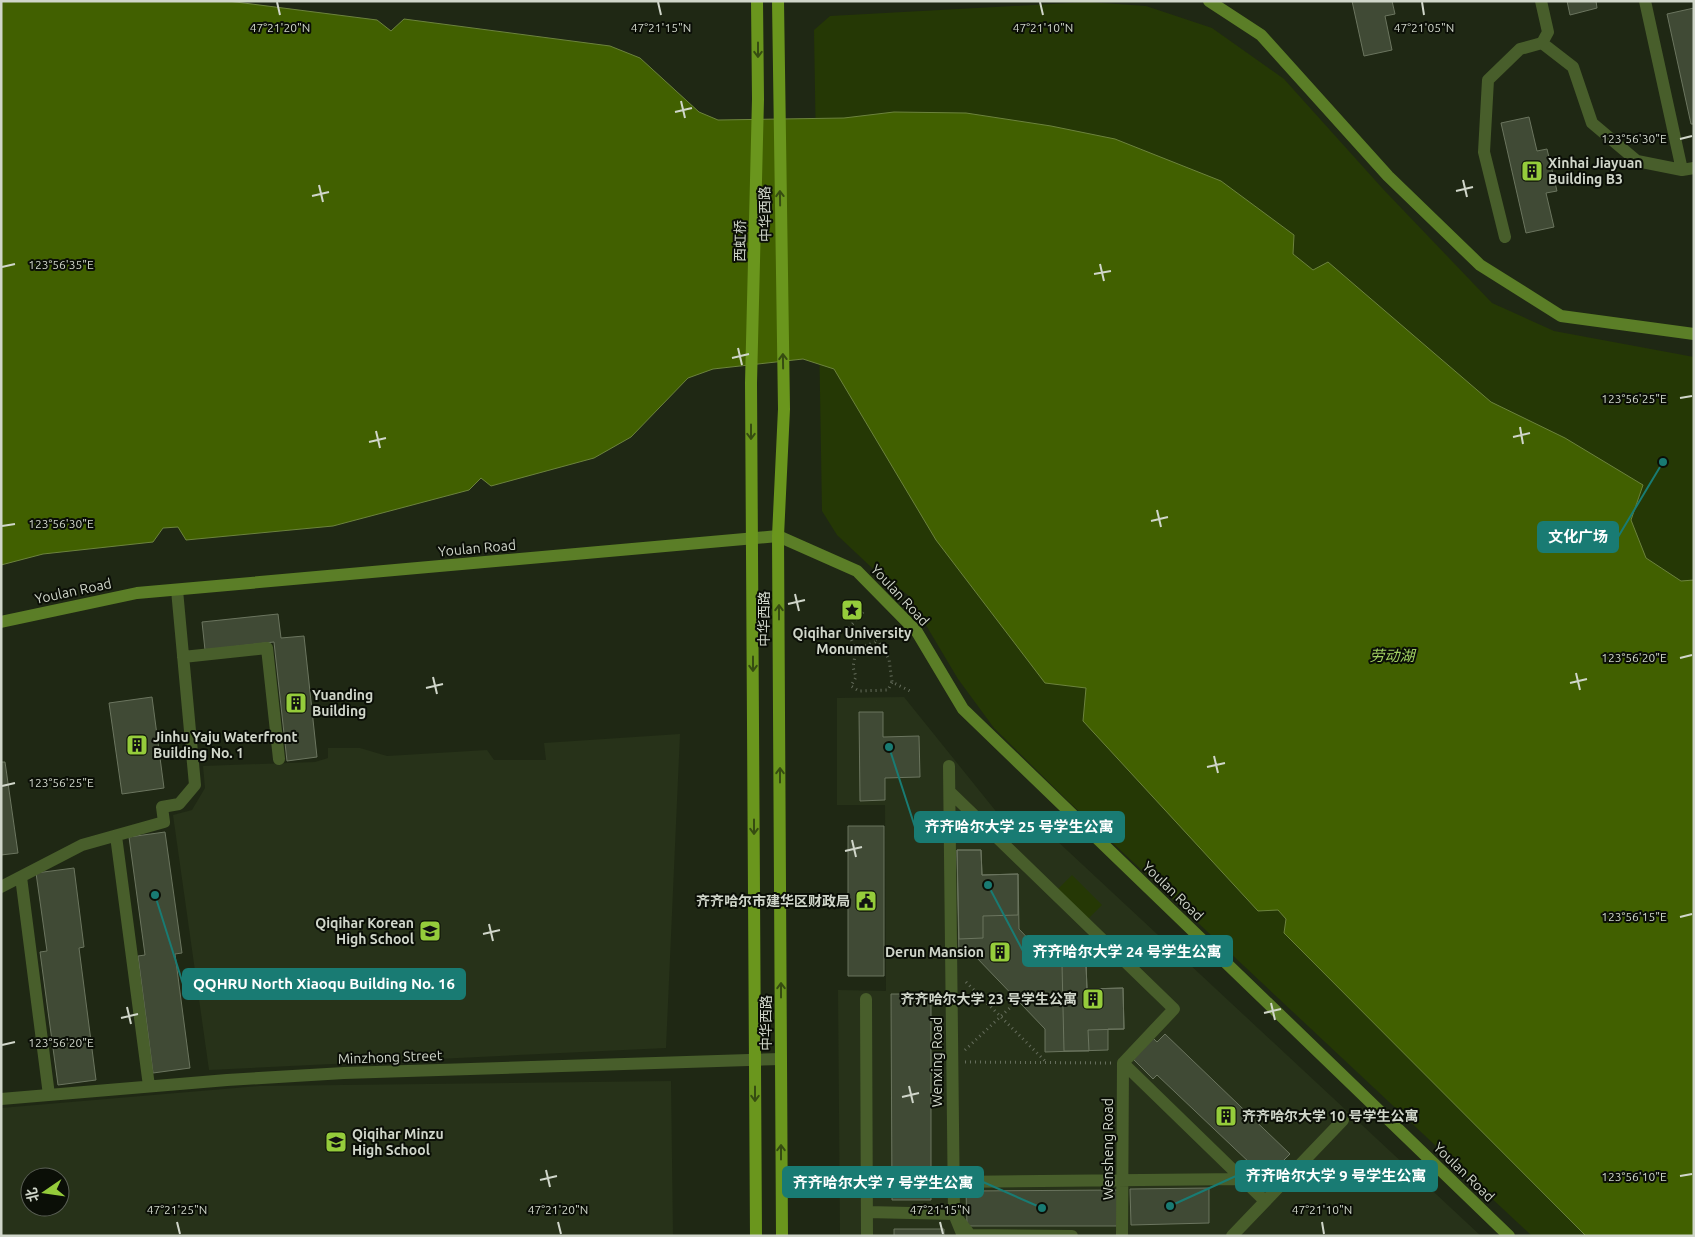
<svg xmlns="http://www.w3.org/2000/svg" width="1695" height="1237" font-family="Ubuntu,'Noto Sans SC',sans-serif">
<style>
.built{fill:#273219;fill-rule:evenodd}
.green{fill:#253805}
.water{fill:#416000;stroke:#6c833d}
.building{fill:#404a35;stroke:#6b755f}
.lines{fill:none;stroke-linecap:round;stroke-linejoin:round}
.path{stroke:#666e5d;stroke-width:3;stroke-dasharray:1 4;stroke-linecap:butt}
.street{stroke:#485e2b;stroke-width:12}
.secondary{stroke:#5b7e27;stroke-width:12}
.primary{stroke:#6a961d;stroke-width:12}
.oneway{stroke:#364c11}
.ticks{fill:none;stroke:#d0d6ca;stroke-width:2}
.labels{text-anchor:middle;stroke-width:4;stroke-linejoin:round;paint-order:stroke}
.poi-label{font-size:14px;font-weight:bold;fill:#d0d6ca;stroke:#0b0f07;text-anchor:start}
.street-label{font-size:14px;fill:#d0d6ca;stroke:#0b0f07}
.water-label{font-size:15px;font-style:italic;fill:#a1d062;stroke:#0b0f07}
.ticks-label{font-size:12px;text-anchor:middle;fill:#d0d6ca;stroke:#0b0f07;stroke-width:4;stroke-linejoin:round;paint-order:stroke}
.leader{fill:none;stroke:#197b73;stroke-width:2}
.callout-dot{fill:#197b73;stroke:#0b0f07;stroke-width:2}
.callout{fill:#197b73;stroke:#197b73;stroke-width:2}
.callout-label{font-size:15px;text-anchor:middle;font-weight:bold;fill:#fff}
</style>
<rect width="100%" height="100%" fill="#1f2814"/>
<path class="built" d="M904,697L1007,825L1025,811L1481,1236H840L838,990L886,991L885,805H837V698Z
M680,734L666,1048L209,1070L173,815L192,810L205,788L203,766L315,762L328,758V748H360L387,756L487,750L494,760H546L544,743Z
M671,1081L673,1236H1V1108L259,1086ZM30,1177H60V1207H30Z"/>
<path class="green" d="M1088,2L1146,6L1212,28L1284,79L1383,189L1492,303L1554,331L1694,357V1236H1532L1069,802L994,728L958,679L908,595L871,567L837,535L822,511L814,30L830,16Z
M1072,875L1102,905L1086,921L1056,891Z"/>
<path class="water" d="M1,1H228L377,20L391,31L404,19L610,46L640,58L699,112L718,120L844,118L894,112L966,113L1051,126L1115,139L1221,181L1294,235L1293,254L1313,270L1328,262L1491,402L1565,438L1643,485L1631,520L1646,558L1681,581L1694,580V1236H1586L1284,933L1286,919L1278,910L1258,911L1083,721L1086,688L1045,683L936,540L834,369L803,359L713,369L688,378L631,437L594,458L491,486L481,478L469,490L333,526L186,540L178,527L163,528L153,542L43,554L1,565Z"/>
<path class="building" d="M1352,1H1392L1395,14L1385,16L1392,50L1364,56Z
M1567,1H1596L1597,8L1570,15Z
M1694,8V124H1691L1667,14Z
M1529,117L1537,151L1547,149L1557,191L1546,193L1554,227L1526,233L1501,123Z
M278,614L281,638L304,636L317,757L287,761L274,642L205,650L202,622Z
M152,697L164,788L122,794L109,703Z
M859,712H883V737L919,736L920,777L885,778V800L860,801Z
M1,762H5L18,853L1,855Z
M848,826H884V976H848Z
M165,832L182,953L175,954L190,1068L153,1073L138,956L145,955L129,837Z
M957,850H981L982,875L1018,874V915L983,916V938L959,939Z
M957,850H981L982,875L1018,874L1019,929L1053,965L1086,964L1087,989L1123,988L1124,1029H1108V1050L1045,1052V1029L976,957H959Z
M74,868L84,947L79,948L96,1080L58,1085L40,952L47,951L36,873Z
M1062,964H1086L1087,989L1123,988L1124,1029L1088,1030L1089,1051H1064Z
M891,994H931V1200H892Z
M1165,1034L1290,1154L1282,1162L1287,1167L1268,1188L1247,1168L1251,1164L1157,1075L1153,1079L1133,1059L1153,1038L1157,1042Z
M1209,1188V1223L1131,1225L1130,1189Z
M1118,1190V1226H967L966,1191Z
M894,1229H944V1236H894Z"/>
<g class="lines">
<path class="path" d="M863,612L847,630L856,650L853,667L856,677L851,686L859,691L888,690L892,682L912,692
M877,639L889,659L892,682
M856,650L875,642L880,634
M966,982L1046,1062
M965,1050L1015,1003
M965,1062L1111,1063"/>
<path class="street" d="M1541,1L1548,32L1542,43L1573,67L1592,123L1637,161L1682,170
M1645,1L1682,170L1694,168
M1505,237L1484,152L1488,80L1520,49L1542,43
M183,657L267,648L279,759
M949,766L954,1214L963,1236
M950,792L1174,1009L1123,1063
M116,836L149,1086
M21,877L49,1095
M1,887L82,845L164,822L162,807L179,804L195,785L177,590
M866,999L867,1236
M1123,1063L1265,1201
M1,1099L227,1080L344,1073L781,1059
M953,1182L1242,1179
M867,1212L954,1214L970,1235L1072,1236
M1122,1236L1123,1063
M1232,1236L1343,1120"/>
<path class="secondary" d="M1209,1L1261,35L1388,176L1480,265L1561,316L1694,334
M1,622L137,593L778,536L857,571L917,632L963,709L1509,1236"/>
<path class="primary" d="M778,1L784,409L778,536L782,1236
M756,1236L751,383L758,99L757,1"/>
</g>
<defs><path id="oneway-shaft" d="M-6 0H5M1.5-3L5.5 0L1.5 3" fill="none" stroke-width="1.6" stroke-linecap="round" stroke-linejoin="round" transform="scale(1.25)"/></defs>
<g class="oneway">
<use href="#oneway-shaft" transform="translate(758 50) rotate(90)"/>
<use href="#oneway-shaft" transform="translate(780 198) rotate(-91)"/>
<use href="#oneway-shaft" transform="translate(783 361) rotate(-91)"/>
<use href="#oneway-shaft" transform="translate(751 432) rotate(90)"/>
<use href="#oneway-shaft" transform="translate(779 612) rotate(-90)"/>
<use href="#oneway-shaft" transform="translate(753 664) rotate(90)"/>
<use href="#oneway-shaft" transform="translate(780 775) rotate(-90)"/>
<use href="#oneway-shaft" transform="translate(754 827) rotate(90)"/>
<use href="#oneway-shaft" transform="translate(781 990) rotate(-90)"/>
<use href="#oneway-shaft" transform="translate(755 1094) rotate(90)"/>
<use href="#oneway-shaft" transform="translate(781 1152) rotate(-90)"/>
</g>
<path class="ticks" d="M277,2L280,15M658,2L661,15M1040,2L1043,15M1422,2L1424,15M681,101L685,118M675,112L692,108M1680,139L1692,136M1463,180L1467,197M319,185L323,202M1456,191L1473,187M312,196L329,192M1100,264L1104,281M2,267L15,264M1094,274L1111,271M738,348L742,365M732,358L749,354M1680,398L1692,396M1520,427L1523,444M376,431L380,448M1513,437L1530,433M369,442L386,438M1157,510L1161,527M1151,521L1168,517M2,526L15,524M795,594L799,611M788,604L805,600M1680,658L1692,655M1576,673L1580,690M433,677L437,694M1570,683L1587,679M426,688L443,684M1214,756L1218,773M1207,767L1225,763M2,786L15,783M852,840L856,857M845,851L862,847M1680,917L1692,914M489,924L493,941M483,934L500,930M1271,1003L1275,1020M127,1007L131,1024M1264,1013L1281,1009M121,1018L138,1014M2,1045L15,1042M909,1086L913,1103M902,1097L919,1093M546,1170L550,1187M1680,1176L1692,1174M540,1180L557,1176M177,1222L180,1234M558,1222L561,1234M940,1222L943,1234M1322,1222L1324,1234"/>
<defs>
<g id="building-square" transform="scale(1.125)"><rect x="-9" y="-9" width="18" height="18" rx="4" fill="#95cc3b" stroke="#0b0f07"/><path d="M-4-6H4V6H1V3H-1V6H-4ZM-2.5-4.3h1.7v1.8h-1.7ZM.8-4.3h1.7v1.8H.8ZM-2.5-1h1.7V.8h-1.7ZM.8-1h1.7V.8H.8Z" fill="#111"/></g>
<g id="sight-square" transform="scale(1.125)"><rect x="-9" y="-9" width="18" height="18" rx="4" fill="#95cc3b" stroke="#0b0f07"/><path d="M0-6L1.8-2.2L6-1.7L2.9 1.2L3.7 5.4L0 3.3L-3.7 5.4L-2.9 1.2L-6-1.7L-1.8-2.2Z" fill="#111"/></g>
<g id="civic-square" transform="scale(1.125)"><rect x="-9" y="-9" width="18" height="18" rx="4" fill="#95cc3b" stroke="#0b0f07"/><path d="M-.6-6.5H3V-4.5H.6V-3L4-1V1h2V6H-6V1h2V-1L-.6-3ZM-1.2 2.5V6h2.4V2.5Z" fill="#111"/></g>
<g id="school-square" transform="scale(1.125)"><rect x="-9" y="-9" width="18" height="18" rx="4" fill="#95cc3b" stroke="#0b0f07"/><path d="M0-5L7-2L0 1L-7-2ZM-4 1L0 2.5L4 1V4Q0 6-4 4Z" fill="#111"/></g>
</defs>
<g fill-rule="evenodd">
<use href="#building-square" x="1532" y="171"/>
<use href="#sight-square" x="852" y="610"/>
<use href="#building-square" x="296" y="703"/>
<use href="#building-square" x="137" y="745"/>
<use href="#civic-square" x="866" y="901"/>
<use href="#school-square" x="430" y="931"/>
<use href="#building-square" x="1000" y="952"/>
<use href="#building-square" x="1093" y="999"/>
<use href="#building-square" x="1226" y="1116"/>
<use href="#school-square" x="336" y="1142"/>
</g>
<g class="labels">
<g class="poi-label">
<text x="1548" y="168">Xinhai Jiayuan<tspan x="1548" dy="16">Building B3</tspan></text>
<text x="852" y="638" text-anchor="middle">Qiqihar University<tspan x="852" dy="16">Monument</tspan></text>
<text x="312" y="700">Yuanding<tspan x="312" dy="16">Building</tspan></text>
<text x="153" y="742">Jinhu Yaju Waterfront<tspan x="153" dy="16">Building No. 1</tspan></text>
<text x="850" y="906" text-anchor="end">齐齐哈尔市建华区财政局</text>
<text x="414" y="928" text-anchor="end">Qiqihar Korean<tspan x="414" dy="16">High School</tspan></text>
<text x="984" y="957" text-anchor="end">Derun Mansion</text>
<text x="1077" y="1004" text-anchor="end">齐齐哈尔大学 23 号学生公寓</text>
<text x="1242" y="1121">齐齐哈尔大学 10 号学生公寓</text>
<text x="352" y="1139">Qiqihar Minzu<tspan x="352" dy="16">High School</tspan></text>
</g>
<g class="street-label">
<text transform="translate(765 214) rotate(-91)" y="5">中华西路</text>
<text transform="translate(740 241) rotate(-89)" y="5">西虹桥</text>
<text transform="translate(477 548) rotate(-5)" y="5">Youlan Road</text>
<text transform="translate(73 591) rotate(-12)" y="5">Youlan Road</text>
<text transform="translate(900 595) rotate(47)" y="5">Youlan Road</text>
<text transform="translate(764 619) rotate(-90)" y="5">中华西路</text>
<text transform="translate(1173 891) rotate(44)" y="5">Youlan Road</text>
<text transform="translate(766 1023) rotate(-90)" y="5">中华西路</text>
<text transform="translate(390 1057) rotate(-2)" y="5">Minzhong Street</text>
<text transform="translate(937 1062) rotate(-90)" y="5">Wenxing Road</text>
<text transform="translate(1108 1149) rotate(-90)" y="5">Wensheng Road</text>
<text transform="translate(1464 1172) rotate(44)" y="5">Youlan Road</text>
</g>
<g class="water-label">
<text x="1392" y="661">劳动湖</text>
</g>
</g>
<g class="ticks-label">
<text x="280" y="32">47°21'20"N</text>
<text x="661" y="32">47°21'15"N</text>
<text x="1043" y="32">47°21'10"N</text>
<text x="1424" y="32">47°21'05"N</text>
<text x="1634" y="143">123°56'30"E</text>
<text x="61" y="269">123°56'35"E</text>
<text x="1634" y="403">123°56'25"E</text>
<text x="61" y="528">123°56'30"E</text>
<text x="1634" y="662">123°56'20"E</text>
<text x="61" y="787">123°56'25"E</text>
<text x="1634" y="921">123°56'15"E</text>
<text x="61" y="1047">123°56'20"E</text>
<text x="1634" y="1181">123°56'10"E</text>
<text x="177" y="1214">47°21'25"N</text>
<text x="558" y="1214">47°21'20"N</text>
<text x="940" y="1214">47°21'15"N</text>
<text x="1322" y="1214">47°21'10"N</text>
</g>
<path class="leader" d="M1663 462L1618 537M889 747L915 827M988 885L1023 951M155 895L183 984M1170 1206L1236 1176M1042 1208L983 1182"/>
<g class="callout-dot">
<circle cx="1663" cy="462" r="5"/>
<circle cx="889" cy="747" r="5"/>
<circle cx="988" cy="885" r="5"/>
<circle cx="155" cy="895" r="5"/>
<circle cx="1170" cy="1206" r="5"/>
<circle cx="1042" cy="1208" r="5"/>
</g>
<g class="callout">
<rect x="1538" y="522" width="80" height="30" rx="5"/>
<rect x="915" y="812" width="209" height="30" rx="5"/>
<rect x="1023" y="936" width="209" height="30" rx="5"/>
<rect x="183" y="969" width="282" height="30" rx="5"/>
<rect x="1236" y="1161" width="201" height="30" rx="5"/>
<rect x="783" y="1167" width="200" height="30" rx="5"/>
</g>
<g class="callout-label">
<text x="1578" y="542">文化广场</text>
<text x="1019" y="832">齐齐哈尔大学 25 号学生公寓</text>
<text x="1127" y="957">齐齐哈尔大学 24 号学生公寓</text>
<text x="324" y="989">QQHRU North Xiaoqu Building No. 16</text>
<text x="1336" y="1181">齐齐哈尔大学 9 号学生公寓</text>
<text x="883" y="1188">齐齐哈尔大学 7 号学生公寓</text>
</g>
<rect width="1695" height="1237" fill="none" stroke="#d0d6ca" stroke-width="5"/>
<g transform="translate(45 1192) rotate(257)"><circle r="24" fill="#0b0f07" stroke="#5a5f55"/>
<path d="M0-4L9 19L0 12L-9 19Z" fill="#95cc3b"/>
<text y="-8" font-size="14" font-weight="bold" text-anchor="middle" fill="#d0d6ca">北</text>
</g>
</svg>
